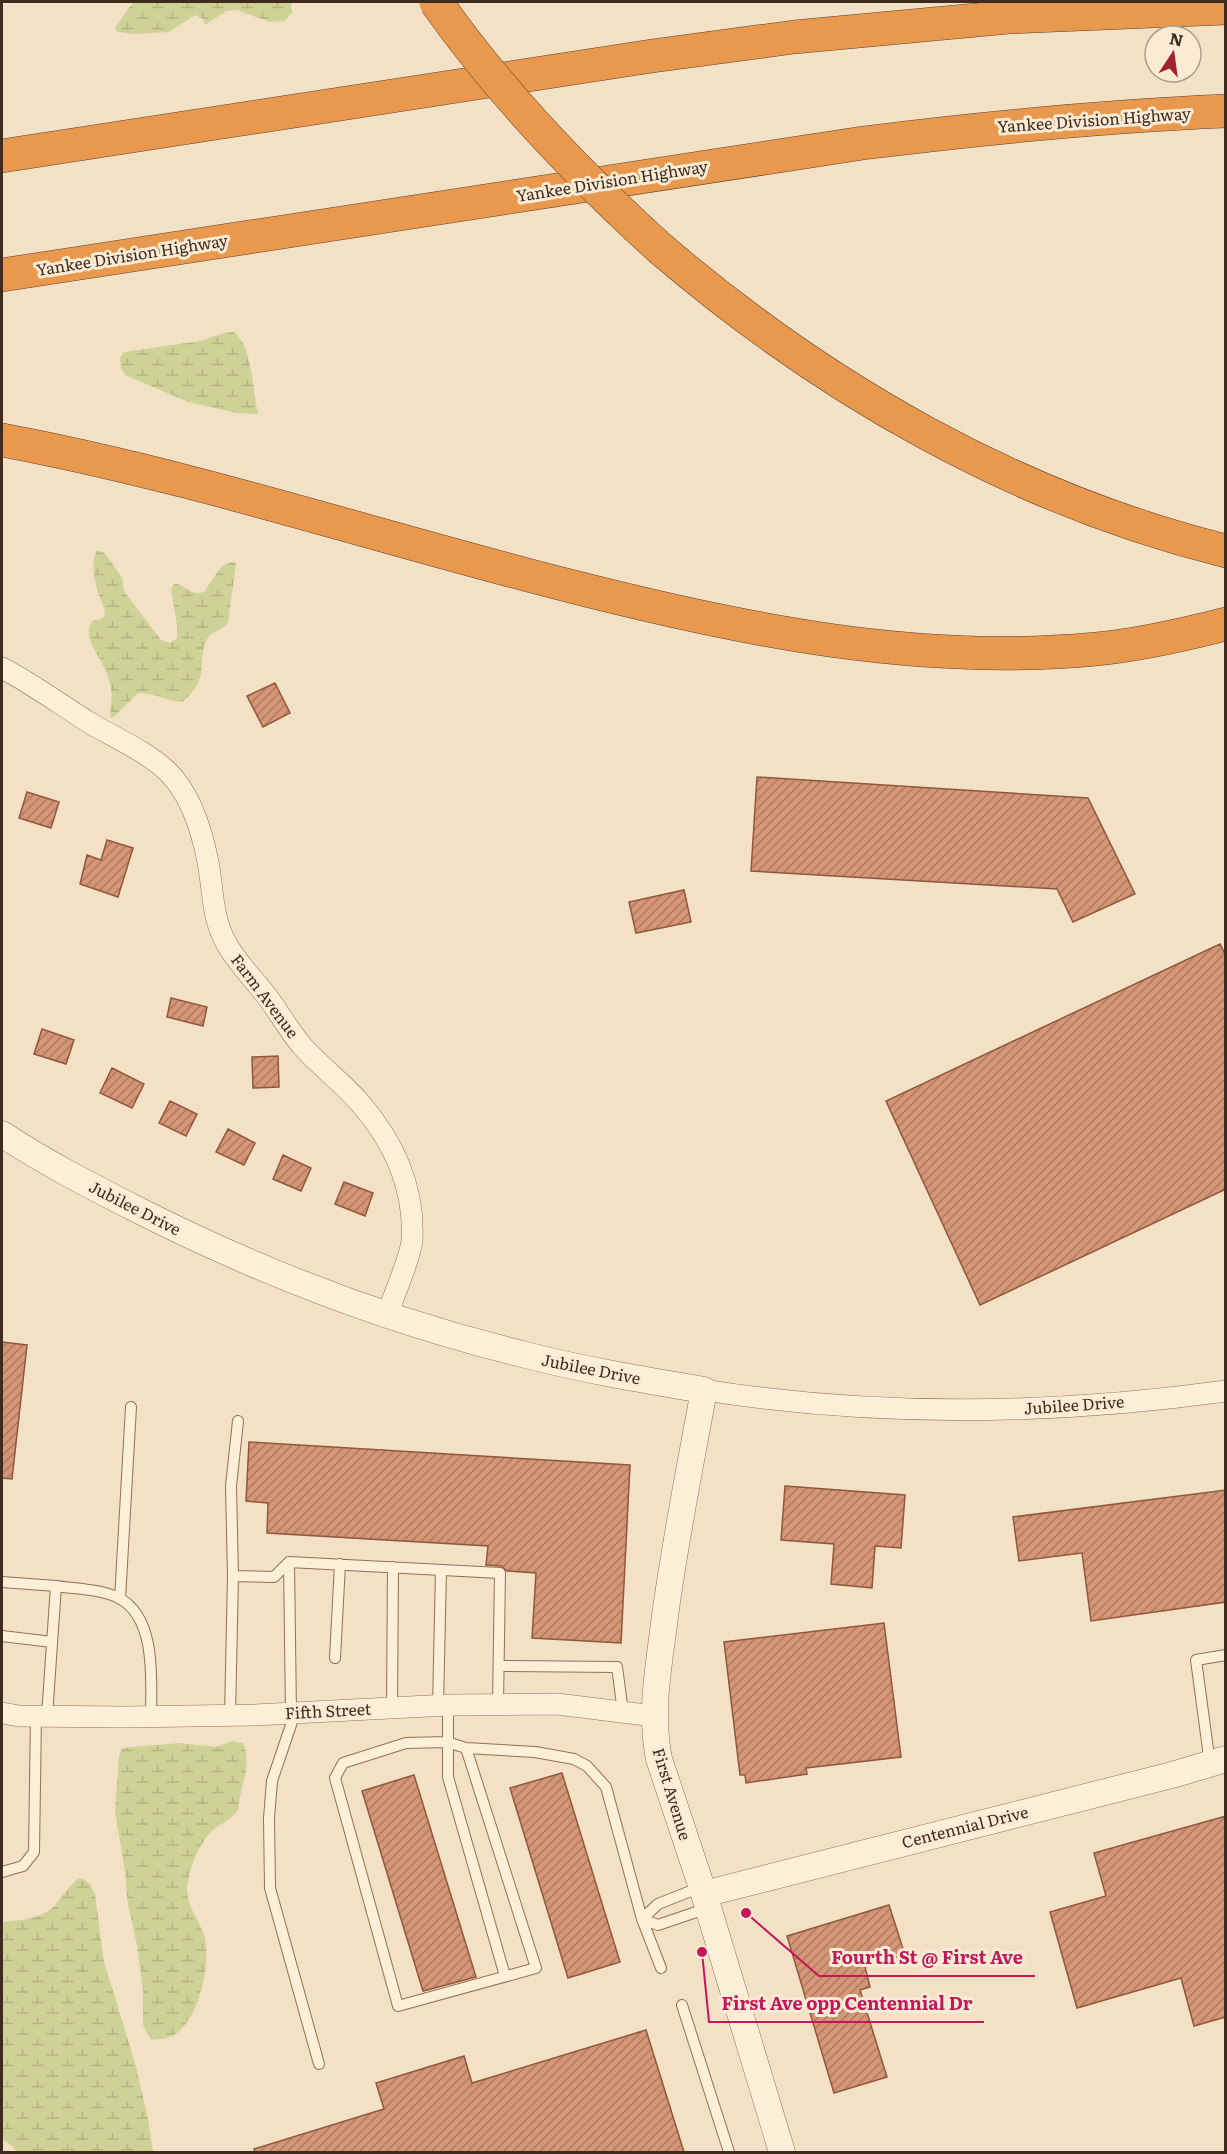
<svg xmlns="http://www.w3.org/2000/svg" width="1227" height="2154" font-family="Literata,serif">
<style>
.wetland{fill:url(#wetland-marsh)}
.building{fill:url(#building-hatch);stroke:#91573c;stroke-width:1.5}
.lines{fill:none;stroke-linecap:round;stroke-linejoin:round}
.service-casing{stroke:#8f7158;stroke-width:12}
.minor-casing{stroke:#8f7158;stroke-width:22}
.tertiary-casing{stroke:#8f7158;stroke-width:27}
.motorway-casing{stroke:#5d3f2d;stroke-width:34}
.service{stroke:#fcefd8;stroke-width:10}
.minor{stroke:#fcefd8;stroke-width:21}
.tertiary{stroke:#fcefd8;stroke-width:26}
.motorway{stroke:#e8994e;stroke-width:33}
.motorway-bridge-casing{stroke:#5d3f2d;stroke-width:34;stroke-linecap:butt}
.motorway-bridge{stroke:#e8994e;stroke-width:33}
.labels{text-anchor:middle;stroke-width:6;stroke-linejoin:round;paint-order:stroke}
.street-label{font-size:16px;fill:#3e2b1e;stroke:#f9ebd4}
.leader{fill:none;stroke:#c2185b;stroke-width:2}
.callout-dot{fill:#c2185b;stroke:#f9ebd4;stroke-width:2}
.callout-label{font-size:18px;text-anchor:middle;font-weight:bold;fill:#c2185b;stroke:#f9ebd4;stroke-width:6;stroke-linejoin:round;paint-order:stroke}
</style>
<defs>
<pattern id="wetland-marsh" width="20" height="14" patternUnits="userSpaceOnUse" patternTransform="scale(1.5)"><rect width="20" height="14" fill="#cfd296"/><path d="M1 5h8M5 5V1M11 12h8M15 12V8" fill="none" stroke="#b3b481"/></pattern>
<pattern id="building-hatch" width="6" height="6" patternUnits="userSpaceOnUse" patternTransform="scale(1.5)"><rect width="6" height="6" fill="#d49676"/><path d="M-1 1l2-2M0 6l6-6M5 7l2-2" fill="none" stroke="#ad7b60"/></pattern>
</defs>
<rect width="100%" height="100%" fill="#f2e1c4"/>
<path class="wetland" d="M133,2H291L292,13L284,21L270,22L237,10L226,11L205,25L203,19L195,15L169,32L134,34L117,32L115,28Z
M233,332C252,341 253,394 258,414L237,413L188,402L125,375L121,368L120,357L124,352L200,341L224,333Z
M97,551L104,552L122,577L124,591L161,640L170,643L177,638V625L171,589L175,583C188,586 188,596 204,592L221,567L231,562L236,563L228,623C222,631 210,631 206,641C196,667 211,678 182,702C166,701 153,692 138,693L115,716L111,718C109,708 113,699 111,689C110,682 107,673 104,667C97,652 81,635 93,620H99L104,617L105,610C98,594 88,567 97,551Z
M232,1741L243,1743C251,1761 244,1778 240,1797C239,1800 239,1807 238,1810C233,1819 220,1824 213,1830C199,1843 189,1869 187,1888C186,1905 199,1920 204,1935C212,1962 199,2020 174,2035C167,2039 159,2039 151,2040L143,2025V1991L137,1945L128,1905L125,1872L115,1811L119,1755L122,1748L180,1743L216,1747Z
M78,1879H83L89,1883L95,1894L104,1962L136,2066L148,2119L153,2152H18L12,2146L2,2139V1922C19,1920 44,1919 56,1904C63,1895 68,1887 78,1879Z"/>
<path class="building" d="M275,683L290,713L263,727L247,696Z
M757,777L1088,798L1135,894L1073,922L1057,889L751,871Z
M27,792L59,802L51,828L19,818Z
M107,840L133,848L118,897L80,884L87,855L101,860Z
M684,890L691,922L636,933L629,902Z
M1220,944L1226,956V1189L980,1305L886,1101Z
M171,998L207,1007L203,1026L167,1017Z
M42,1029L74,1040L66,1064L34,1054Z
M278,1056L279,1087L253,1088L252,1057Z
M112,1068L144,1084L132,1108L100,1093Z
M170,1101L197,1114L186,1136L159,1123Z
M228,1129L255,1143L244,1165L216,1152Z
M283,1155L311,1168L301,1191L273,1179Z
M344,1182L373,1193L365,1216L335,1204Z
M2,1342L27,1345L12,1479L2,1478Z
M249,1442L630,1465L621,1643L532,1638L536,1573L507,1571L501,1566L486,1565L488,1546L267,1533L268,1503L246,1501Z
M785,1486L905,1495L901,1548L875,1546L872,1588L831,1584L834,1544L781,1540Z
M1226,1490V1602L1091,1621L1082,1553L1019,1561L1013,1517Z
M884,1623L901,1757L806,1768L807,1774L746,1783L745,1775H740L724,1642Z
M562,1773L620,1962L568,1978L510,1788Z
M414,1775L476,1977L423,1991L362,1791Z
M1226,1816V2017L1194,2026L1181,1978L1077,2008L1050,1912L1106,1896L1094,1853Z
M889,1905L905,1955L865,1967L870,1987L860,1990L887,2077L834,2093L787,1936Z
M646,2030L684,2152H255L254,2149L384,2109L376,2083L464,2056L472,2083Z"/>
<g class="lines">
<g class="service-casing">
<path id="service" d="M289,1562L291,1714
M233,1576L231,1486L238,1421
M2,1582L56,1586L47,1716
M56,1586C76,1589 101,1589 119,1598C157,1618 151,1681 151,1717
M120,1599L131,1407
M2,1636L52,1642
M335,1658L340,1564
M499,1666L617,1667L623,1712
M448,1705V1777L505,1976
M438,1706L441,1570
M392,1708L393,1567
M295,1713L272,1781L269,1818L270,1888L319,2064
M230,1716L233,1576L274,1577L289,1562L500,1573L498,1704
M447,1742L466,1748L536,1968L398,2006L335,1778L343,1763L406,1743Z
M466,1748L535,1752L574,1759L587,1766L606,1787L642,1919L661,1968
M1210,1764L1196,1660L1226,1655
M2,1872L23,1866L34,1852L36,1716
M701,1887L658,1904L642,1919L658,1925L708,1908
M682,2005L729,2152"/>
</g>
<g class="minor-casing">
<path id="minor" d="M2,668C33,684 61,705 90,723C115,738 146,751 167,771C190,793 202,831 208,862C213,889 212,916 225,941C236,962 252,977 266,995C279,1012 289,1031 303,1047C321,1067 344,1084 361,1104C395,1144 415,1188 412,1241C410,1258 394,1296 387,1314
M704,1390C876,1417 1053,1415 1226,1391
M2,1713L19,1716L125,1717L254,1715L448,1705L557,1704L654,1716"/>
</g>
<g class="tertiary-casing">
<path id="tertiary" d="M2,1134C44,1162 91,1186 136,1209C260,1272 390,1322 526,1355C584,1370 644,1380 704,1390C690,1468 674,1545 664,1624C658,1670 650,1713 659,1759L704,1894L782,2152
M704,1894L1172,1775L1226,1759"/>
</g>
<g class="motorway-casing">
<path id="motorway" d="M2,156L652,56L794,37L1009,17L1226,8
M662,250C825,389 1016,499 1226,551
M2,275L863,143C984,128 1104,116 1226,111
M2,440C195,476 383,539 574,587C743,630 920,666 1096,649C1140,645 1183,635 1226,624"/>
</g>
<use href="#service" class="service"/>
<use href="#minor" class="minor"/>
<use href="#tertiary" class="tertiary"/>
<use href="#motorway" class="motorway"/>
<g class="motorway-bridge-casing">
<path id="motorway-bridge" d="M436,2C500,93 579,175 662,250"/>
</g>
<use href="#motorway-bridge" class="motorway-bridge"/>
</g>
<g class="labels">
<g class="street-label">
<text transform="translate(1094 120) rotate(-4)" y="6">Yankee Division Highway</text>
<text transform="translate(612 181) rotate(-9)" y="6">Yankee Division Highway</text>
<text transform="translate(132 255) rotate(-9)" y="6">Yankee Division Highway</text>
<text transform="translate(265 996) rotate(53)" y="6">Farm Avenue</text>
<text transform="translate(135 1208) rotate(27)" y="6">Jubilee Drive</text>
<text transform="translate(591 1369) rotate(11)" y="6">Jubilee Drive</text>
<text transform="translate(1074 1405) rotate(-4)" y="6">Jubilee Drive</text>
<text transform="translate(328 1711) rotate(-3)" y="6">Fifth Street</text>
<text transform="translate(672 1794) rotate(73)" y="6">First Avenue</text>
<text transform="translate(965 1827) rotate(-14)" y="6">Centennial Drive</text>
</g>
</g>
<path class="leader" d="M746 1913L819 1976H1035M702 1952L709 2022H984"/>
<g class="callout-dot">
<circle cx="746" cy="1913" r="6"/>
<circle cx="702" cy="1952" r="6"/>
</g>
<g class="callout-label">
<text x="927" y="1964">Fourth St @ First Ave</text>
<text x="847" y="2010">First Ave opp Centennial Dr</text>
</g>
<rect width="1227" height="2154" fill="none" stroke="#3e2b1e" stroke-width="6"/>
<g transform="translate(1173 54) rotate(13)"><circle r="28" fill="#f9ebd4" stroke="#ae9e8b" stroke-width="1.5"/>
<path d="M0-4.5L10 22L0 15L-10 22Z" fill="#a4222d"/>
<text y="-9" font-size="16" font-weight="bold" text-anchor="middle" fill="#3e2b1e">N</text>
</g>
</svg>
